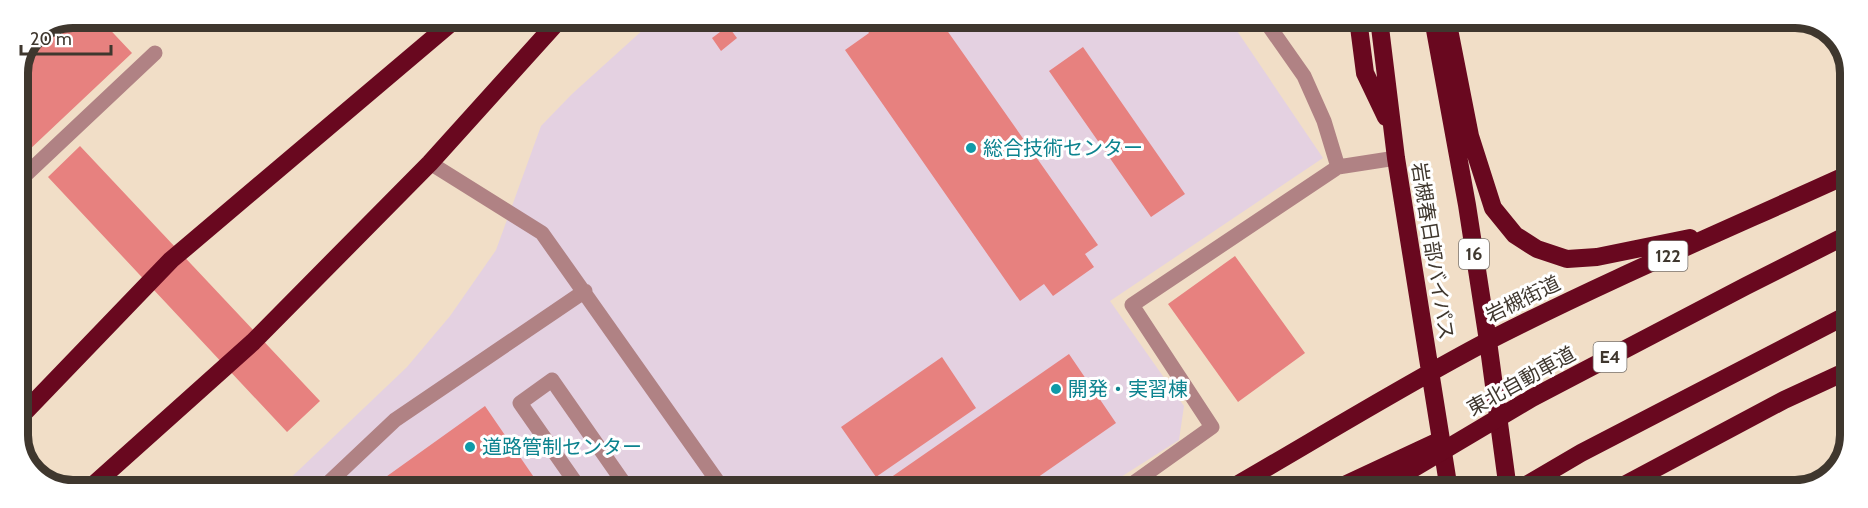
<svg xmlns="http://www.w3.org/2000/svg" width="1868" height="508" font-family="Cabin,'Noto Sans JP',sans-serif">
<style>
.commercial{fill:#e4d1e1}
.building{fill:#e7817f}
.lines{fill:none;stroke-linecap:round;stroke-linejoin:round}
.minor{stroke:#b08284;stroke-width:15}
.highway{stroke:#69081f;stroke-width:18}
.highway-bridge{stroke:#69081f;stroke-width:18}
.culture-dot{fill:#0f9aa8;stroke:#fff;stroke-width:2}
.labels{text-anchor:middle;stroke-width:6;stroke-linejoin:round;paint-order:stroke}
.shield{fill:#fff;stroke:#79736d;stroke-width:1.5}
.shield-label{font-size:18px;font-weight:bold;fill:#3f372e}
.culture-label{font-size:20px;fill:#0d838f;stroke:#fff;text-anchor:start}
.street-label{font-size:20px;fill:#3f372e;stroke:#fff}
.rim{fill:none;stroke:#3f372e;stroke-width:8}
</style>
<rect width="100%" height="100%" fill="#f1dec7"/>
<path class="commercial" d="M655,19H1229L1323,158L1110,301L1184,406L1179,440L1102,489L280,488L407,367L450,316L496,250L541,126L572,94Z"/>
<path class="building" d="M74,18H99L132,53L28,151L18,140V73L32,41L42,31Z
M865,19H939L1098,245L1085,254L1094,267L1053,296L1044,284L1020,301L845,50L869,33L861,21Z
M728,26L737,38L721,51L712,38Z
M1083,47L1185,194L1151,217L1049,71Z
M80,146L320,401L287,432L48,177Z
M1235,256L1305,353L1238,402L1168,304Z
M1069,354L1116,423L1021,489H878L877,487Z
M942,357L976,408L876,477L841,427Z
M485,406L542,489H369Z"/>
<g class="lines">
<path class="minor" d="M1264,19L1304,76L1324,121L1338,167
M430,163L542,233L723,489
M18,182L155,53
M323,488L395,420L585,291
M580,489L520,403L552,380L628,489
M1125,489L1212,427L1132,305L1338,167L1396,158"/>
<path class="highway" d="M1358,19L1365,73L1386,117
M1379,19L1396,158L1449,490
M1433,19L1467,205L1488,341L1508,490
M1447,19L1470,136L1493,208L1515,235L1537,249L1567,259L1597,257L1690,238
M18,419L171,260L457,18
M90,488L253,342L430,163L560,19
M1230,489C1315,440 1399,388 1486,342C1605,281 1728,229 1849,174
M1518,490L1581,453L1849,314
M1615,490L1784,400L1849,370"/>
<path class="highway-bridge" d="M1334,490L1439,441
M1377,490L1532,398L1746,286L1849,234"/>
</g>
<g class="culture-dot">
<circle cx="971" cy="148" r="6"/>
<circle cx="1056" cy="389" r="6"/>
<circle cx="470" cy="447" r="6"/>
</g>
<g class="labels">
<g class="shield">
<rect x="1459" y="239" width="30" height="30" rx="4.5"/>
<rect x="1648.5" y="241" width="39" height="30" rx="4.5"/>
<rect x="1593.5" y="342" width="33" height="30" rx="4.5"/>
</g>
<g class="shield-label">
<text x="1474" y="260">16</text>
<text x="1668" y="262">122</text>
<text x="1610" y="363">E4</text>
</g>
<g class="culture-label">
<text x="983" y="155">総合技術センター</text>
<text x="1068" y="396">開発・実習棟</text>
<text x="482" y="454">道路管制センター</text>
</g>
<g class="street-label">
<text transform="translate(1433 251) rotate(81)" y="7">岩槻春日部バイパス</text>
<text transform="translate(1523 299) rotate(-26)" y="7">岩槻街道</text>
<text transform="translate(1521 381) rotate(-29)" y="7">東北自動車道</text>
</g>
</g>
<path d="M0 0H1868V508H0ZM73 28H1795A45 45 0 0 1 1840 73V435A45 45 0 0 1 1795 480H73A45 45 0 0 1 28 435V73A45 45 0 0 1 73 28Z" fill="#fff" fill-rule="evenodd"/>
<path class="rim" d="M73 28H1795A45 45 0 0 1 1840 73V435A45 45 0 0 1 1795 480H73A45 45 0 0 1 28 435V73A45 45 0 0 1 73 28Z"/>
<path d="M21 45v9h90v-9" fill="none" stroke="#3f372e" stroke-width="3"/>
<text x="30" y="45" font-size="18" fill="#3f372e" stroke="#ffffff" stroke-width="4.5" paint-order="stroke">20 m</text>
</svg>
